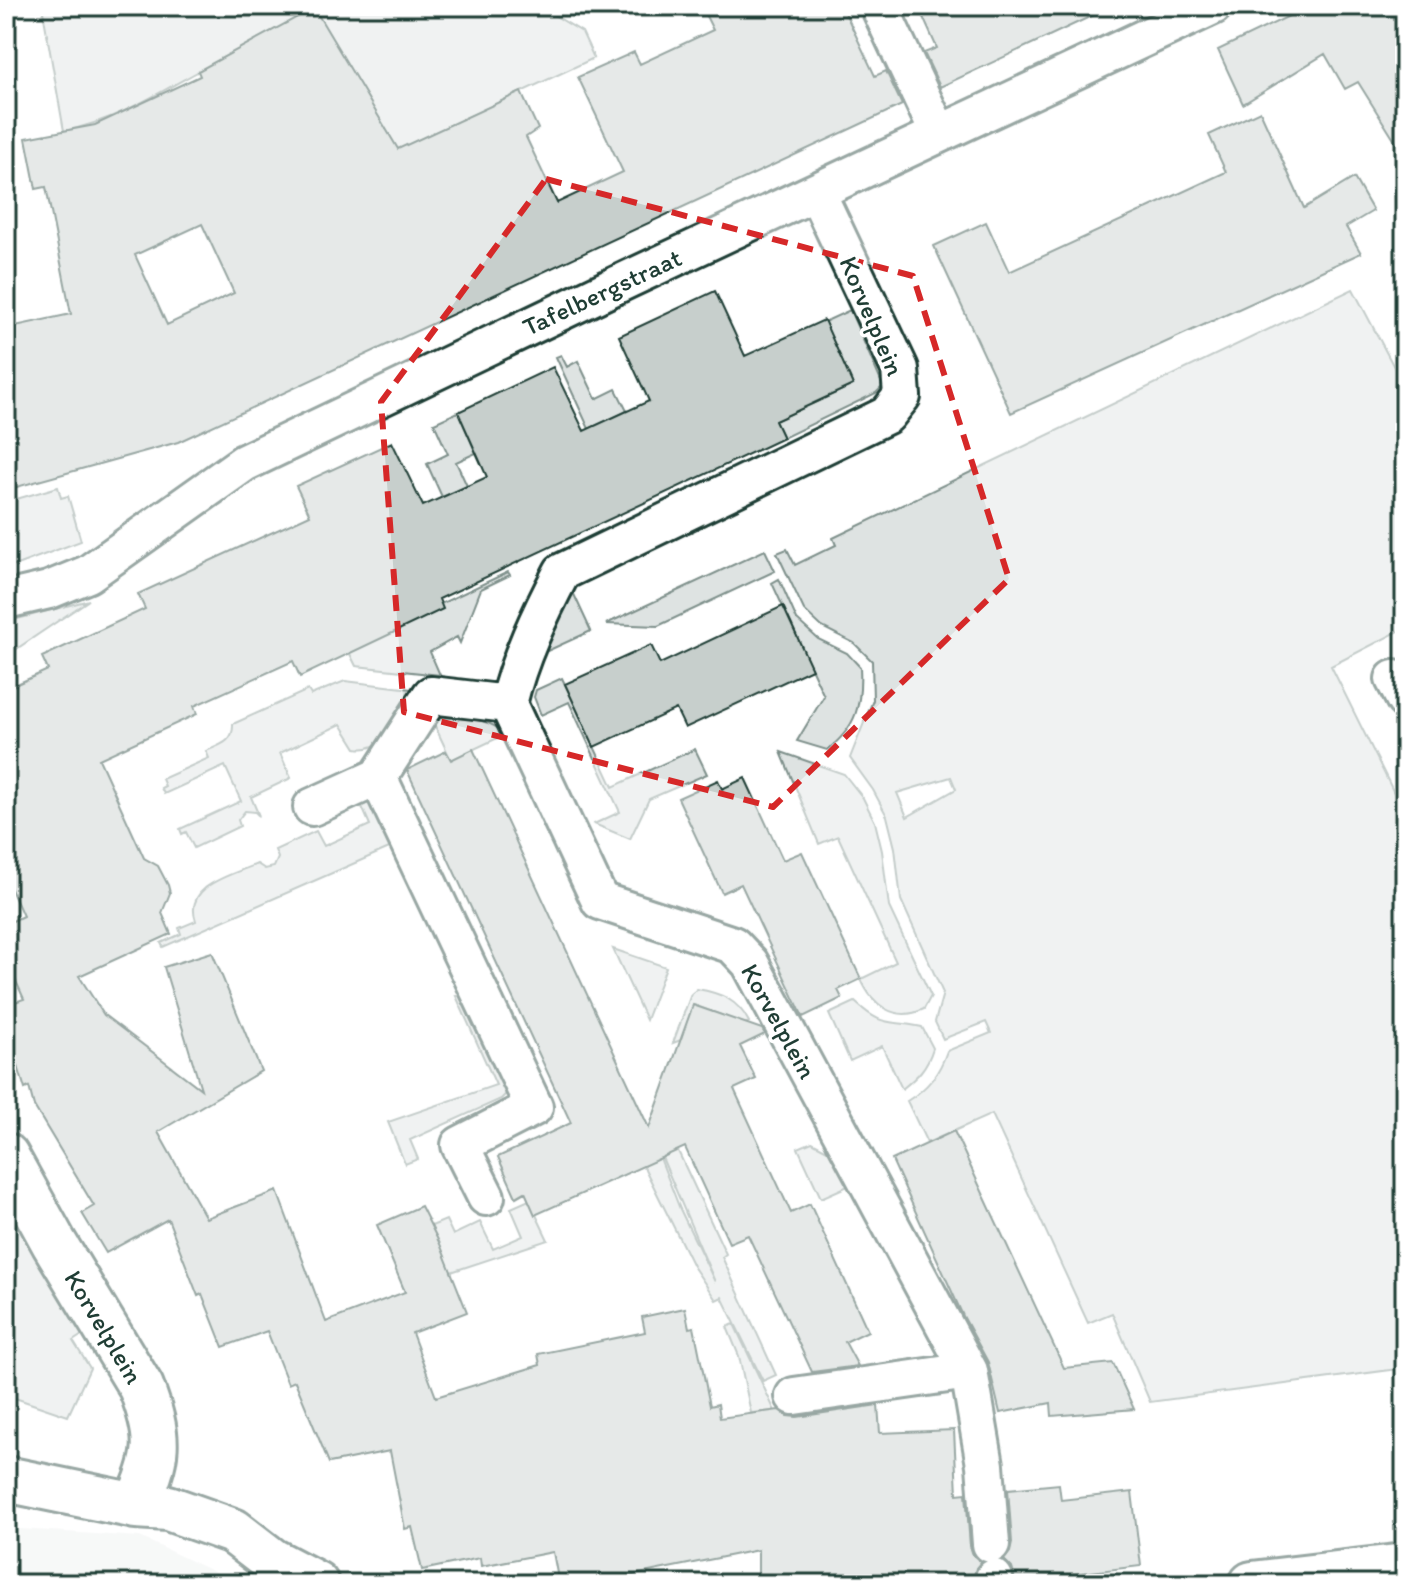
<svg xmlns="http://www.w3.org/2000/svg" width="1411" height="1590" font-family="Itim,sans-serif">
<style>
.built{fill:#eef1f0}
.green{fill:#dee3e2;stroke:#7e908b;stroke-width:2;fill-rule:evenodd}
.building{fill:#c7cfcc;stroke:#1f3d34;stroke-width:2;fill-rule:evenodd}
.lines{fill:none;stroke-linecap:round;stroke-linejoin:round}
.street-casing{stroke:#1f3d34;stroke-width:42}
.secondary-casing{stroke:#1f3d34;stroke-width:50}
.street{stroke:#fff;stroke-width:36}
.secondary{stroke:#fff;stroke-width:44}
.marked{fill:none;stroke:#d62828;stroke-width:6;stroke-dasharray:16 10;stroke-linejoin:round}
.labels{text-anchor:middle;stroke-width:7;stroke-linejoin:round;paint-order:stroke}
.street-label{font-size:26px;fill:#1f3d34;stroke:#fff}
</style>
<rect width="100%" height="100%" fill="#fff"/>
<filter id="ink" filterUnits="userSpaceOnUse"><feTurbulence type="fractalNoise" baseFrequency=".0125" numOctaves="2"/><feDisplacementMap in="SourceGraphic" scale="16" xChannelSelector="R" yChannelSelector="G"/><feConvolveMatrix kernelMatrix="1 2 1 2 8 2 1 2 1" color-interpolation-filters="sRGB"/></filter>
<g filter="url(#ink)">
<path class="built" d="M6,1528L140,1537L240,1584H6Z"/>
<path class="green" d="M42,6H546L549,12L582,32L594,58L397,150L199,71C154,96 114,121 64,131Z
M1353,289L1405,388V628L1331,666L1405,815V1368L1150,1402L1112,1313L1088,1323L992,1114L927,1143L907,1101C928,1088 939,1074 947,1051L991,1033L986,1022L943,1039L935,1022L943,993L901,900L895,848L887,816L873,790L850,758L873,700L872,661L854,643L822,627L804,610L777,553L787,549L795,565L836,545L833,538ZM951,777L956,789L907,817L897,793Z
M850,310L883,386L876,393L783,438L775,421L853,385L824,322Z
M561,355L567,367L578,361L596,399L616,389L627,411L589,429L556,357Z
M458,412L476,453L456,462L467,486L442,497L427,464L448,454L434,423Z
M58,487L61,498L68,496L81,541L6,569V502Z
M765,550L775,571L658,626L606,624Z
M508,572L510,575L481,589L460,643L457,637L430,652L440,675L356,666L347,648Z
M779,579L797,620L818,639L847,653L860,667C862,704 857,727 827,750L797,741L824,696L772,583Z
M572,590L591,631L545,652L566,598Z
M89,600L6,656V622Z
M562,678L613,787L695,749L707,774L649,799L630,839L594,824L620,812L569,702L541,715L534,697L536,690Z
M345,681L412,689C398,710 389,754 356,748L341,724L280,753L291,778L251,797L259,816L255,812L245,811L238,820L240,826L194,848L186,832L182,834L180,829L241,801L225,766L164,794L161,788L165,786L162,779L209,758L206,751C220,745 234,742 233,724L308,690L311,695Z
M439,717C460,719 492,716 504,735L451,760L434,724L435,718Z
M781,752L844,774L863,798L875,822L882,851L889,907L931,996L924,1009C895,1023 872,1005 861,979L896,962L838,836L819,844Z
M365,790L403,842L163,947L161,943L181,934L179,928L196,921C183,885 232,875 257,864L265,869L274,867L278,858L275,850L316,831L324,846L370,825L356,793Z
M613,949L666,967L646,1020Z
M697,989C721,993 738,1000 749,1022L733,1030L727,1017L694,1005L681,1040L673,1043L691,994Z
M456,996H470L510,1090L501,1099L410,1140L418,1159L405,1164L388,1122L496,1085Z
M855,1002C884,1029 889,1019 922,1027L933,1048C927,1068 917,1077 902,1089L882,1046L850,1061L829,1014Z
M664,1121L726,1254L722,1257L776,1375L763,1381L722,1297L716,1300L693,1266L643,1165L660,1158L680,1209L715,1282L649,1127Z
M812,1142L839,1156L857,1182L821,1198L798,1148Z
M6,1184L93,1328L73,1341L90,1368L68,1416L6,1395Z
M529,1200L548,1240L451,1272L429,1227L446,1220L453,1235L480,1222L493,1249L523,1236L511,1208Z
M734,1324L775,1411L751,1413L739,1356L727,1327Z"/>
<path class="building" d="M701,6H842L875,76L886,71L902,105L178,442L6,490V328L71,314L46,187L36,189L26,138L95,125L200,76L198,71L314,8L398,149L521,92L538,129L526,137L557,203L623,172L578,77L634,52L640,64L713,30ZM202,224L234,293L167,325L135,255Z
M918,6H1113L940,87L924,53L937,48Z
M1310,6H1405V157L1358,82L1345,89L1325,54L1243,104L1218,50Z
M1260,111L1304,208L1354,178L1373,211L1346,227L1361,253L1011,413L934,246L986,222L1009,272L1226,172L1209,135Z
M715,291L745,356L824,320L853,385L775,421L783,438L439,599L443,609L300,677L293,661L194,706L197,714L99,759L144,858L158,866L168,885L170,893L162,913L171,934L79,976L104,1015L201,1089L164,967L212,952L261,1071L158,1132L206,1218L277,1191L326,1322L405,1292L377,1225L421,1206L440,1244L467,1312L412,1333L436,1397L540,1365L538,1354L645,1332L642,1317L685,1308L689,1328L694,1327L710,1406L718,1404L720,1418L779,1410L787,1416L797,1417L878,1405L880,1433L954,1430L957,1494L966,1493L970,1546L973,1555L981,1562L976,1568L973,1584H758V1550L589,1584H559L553,1552L481,1566L480,1558L422,1570L412,1527L405,1529L390,1451L329,1463L295,1381L288,1384L267,1331L223,1347L202,1294L198,1296L168,1219L106,1253L82,1213L94,1206L34,1106L29,1087L25,1089L6,1027V1005L24,999L6,959V924L23,916L6,878V689L48,670L42,657L145,609L138,594L310,515L296,486L392,442L423,506L487,477L458,412L553,367L584,431L649,401L619,336Z
M783,606L812,669L685,728L676,709L594,747L565,684L651,645L660,664Z
M473,749L649,1128L693,1005L762,1029L765,1034L740,1046L756,1079L734,1089L791,1213L810,1204L868,1331L845,1342L858,1366L812,1372L748,1235L729,1243L685,1147L535,1215L525,1192L516,1197L498,1157L571,1123L407,770L446,751L451,760Z
M745,778L783,860L802,852L861,979L838,990L842,998L803,1017L741,884L722,893L678,798L718,780L722,789Z
M954,1131L1064,1368L1113,1363L1134,1409L1052,1416L1051,1403L1000,1413L988,1362L963,1316L892,1160Z
M1059,1484L1061,1500L1132,1492L1141,1566L1015,1581L1012,1568L1004,1560L1010,1552L1012,1543L1008,1489Z"/>
<g class="lines">
<g class="street-casing">
<path id="street" d="M879,6L939,134
M817,193L900,369L902,396L887,415L562,572C540,614 519,658 508,704L600,901L733,945L750,963L969,1371L985,1465L991,1544
M6,600L49,590L88,574L244,463L629,279L1213,6
M1394,679L1405,700
M312,807L378,777
M486,1197L460,1145L534,1107L378,777L431,695L508,704
M794,1396L969,1371
M994,1578V1584"/>
</g>
<g class="secondary-casing">
<path id="secondary" d="M6,1156L54,1243L141,1387C161,1439 159,1457 136,1506
M6,1479L136,1506L168,1508L233,1531L272,1561L316,1584
M1252,1584L1405,1566"/>
</g>
<use href="#street" class="street"/>
<use href="#secondary" class="secondary"/>
</g>
</g>
<path d="M0 0H1411V1590H0ZM546,179L913,276L1009,579L773,807L404,712L381,402Z" fill="#fff" fill-opacity=".55" fill-rule="evenodd"/>
<path class="marked" d="M546,179L913,276L1009,579L773,807L404,712L381,402Z"/>
<g class="labels">
<g class="street-label">
<text transform="translate(602 292) rotate(-25)" y="9">Tafelbergstraat</text>
<text transform="translate(872 316) rotate(67)" y="9">Korvelplein</text>
<text transform="translate(779 1021) rotate(61)" y="9">Korvelplein</text>
<text transform="translate(104 1327) rotate(59)" y="9">Korvelplein</text>
</g>
</g>
<rect width="1411" height="1590" fill="none" stroke="#fff" stroke-width="32"/>
<rect x="16" y="16" width="1379" height="1558" fill="none" stroke="#1f3d34" stroke-width="3" filter="url(#ink)"/>
</svg>
